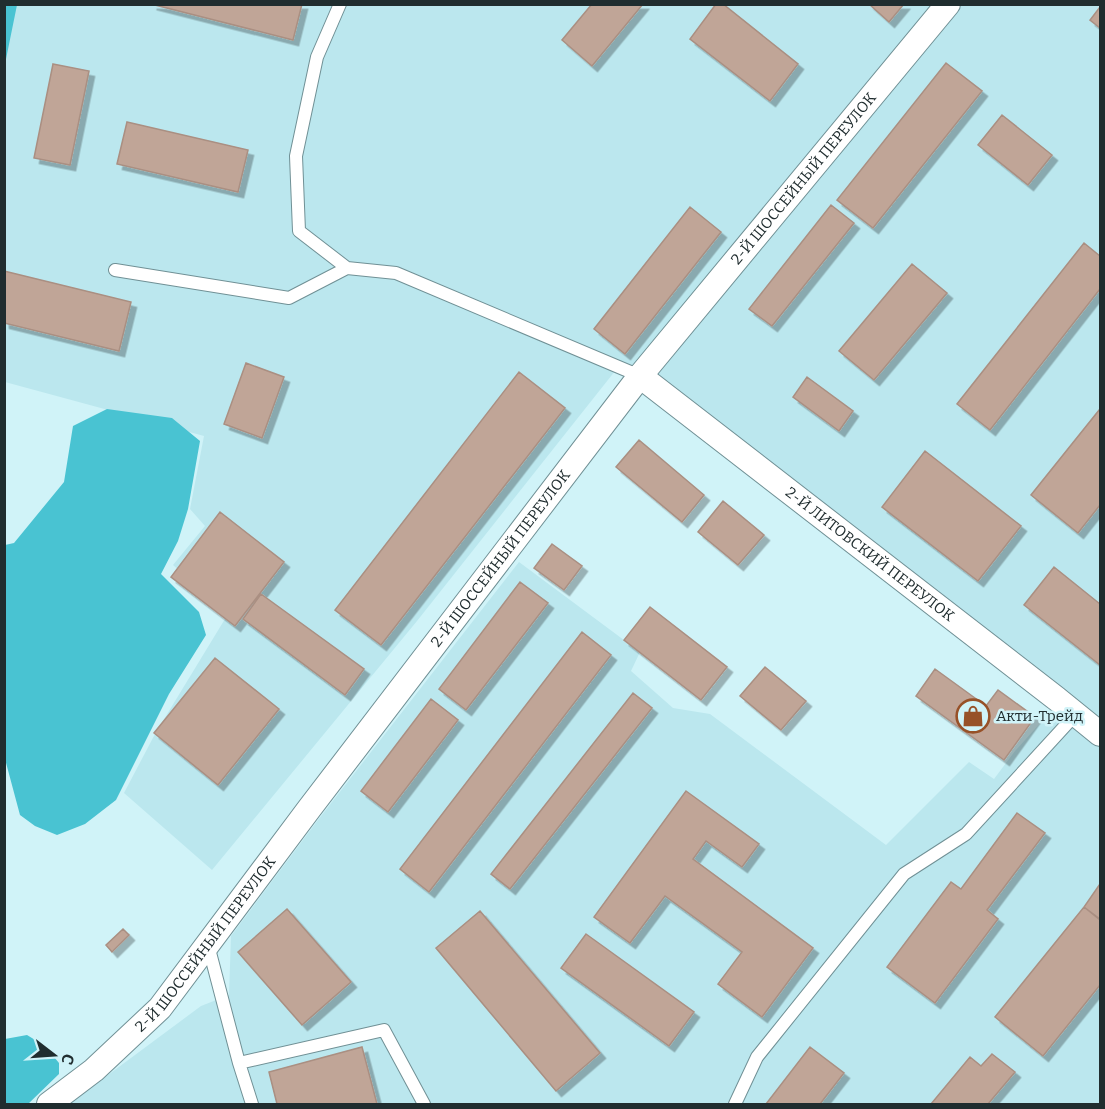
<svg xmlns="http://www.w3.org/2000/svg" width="1105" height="1109" font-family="Bitter,serif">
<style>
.built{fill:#bbe7ee}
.forest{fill:#49c3d2}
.building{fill:#c0a597;stroke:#aa8f82;stroke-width:1.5;filter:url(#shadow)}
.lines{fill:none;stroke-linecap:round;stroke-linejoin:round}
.lane-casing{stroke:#709095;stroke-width:14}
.street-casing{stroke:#709095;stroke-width:26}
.lane{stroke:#fff;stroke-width:12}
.street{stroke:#fff;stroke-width:24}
.labels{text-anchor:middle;stroke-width:5;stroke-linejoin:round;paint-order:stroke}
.street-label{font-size:15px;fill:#202d2f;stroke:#d0f3f8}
.poi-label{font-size:15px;fill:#202d2f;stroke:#d0f3f8;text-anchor:start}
</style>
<defs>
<filter id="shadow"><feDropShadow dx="5.5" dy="5.5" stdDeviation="0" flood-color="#0004"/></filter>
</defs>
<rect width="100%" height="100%" fill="#d0f3f8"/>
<path class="built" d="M6,5H1100V1104H69L201,1006L229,995L231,936L318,820L519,562L640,652L631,671L673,708L710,714L886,845L969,762L994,779L1015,751L1043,720L1057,699L619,366L417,621L212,870L124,793L155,734L228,614L173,565L205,526L190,509L204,436L5,382L4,13Z"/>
<path class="forest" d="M5,4L17,5L5,64L4,5Z
M107,409L172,418L200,441L188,509L178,541L161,574L199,612L206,635L169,694L116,800L85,824L57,835L35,826L20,815L5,759V545L14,543L64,482L73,426Z
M27,1035L45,1046L59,1063V1074L28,1104H5V1039Z"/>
<path class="building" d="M151,4H302L293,40Z
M592,4H643L592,66L562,40Z
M716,4H723L798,64L770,101L690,39Z
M869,4H904L889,22Z
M1100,7V28L1090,20Z
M946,63L982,91L873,228L837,200Z
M53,64L89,71L70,165L34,158Z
M1002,115L1052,155L1028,185L978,145Z
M127,122L248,150L238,192L117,164Z
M831,205L854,223L772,326L749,309Z
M690,207L721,232L625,354L594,329Z
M1084,243L1100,256V289L990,430L957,404Z
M912,264L947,293L874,380L839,351Z
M4,271L131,302L119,351L4,323Z
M246,363L284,377L262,438L224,424Z
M519,372L565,408L381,645L335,610Z
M807,377L853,411L839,431L793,397Z
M1100,409V505L1078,533L1031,495Z
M639,440L704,495L682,522L616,467Z
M925,451L1021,526L978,581L882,507Z
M723,501L764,535L738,565L698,532Z
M220,512L284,562L235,626L171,577Z
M552,544L582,566L564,590L534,568Z
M1054,567L1100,604V665L1024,605Z
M520,582L548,603L466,710L439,689Z
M261,594L364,669L345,695L243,619Z
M650,607L727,667L701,700L624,640Z
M582,632L611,655L429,892L400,869Z
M215,658L279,709L218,785L154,733Z
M765,667L806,701L781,730L740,696Z
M935,669L986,706L998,690L1035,717L1004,760L916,696Z
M633,693L652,708L510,889L491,874Z
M431,699L458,720L388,812L361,791Z
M686,791L759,844L742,867L706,841L693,859L813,948L762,1017L718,984L742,952L665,896L630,943L594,917Z
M1017,813L1045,833L987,910L998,919L935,1003L887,967L951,882L961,889Z
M1100,884V919L1084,907Z
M1084,907L1100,920V985L1043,1056L995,1017Z
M287,909L351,982L302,1025L238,952Z
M480,911L600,1053L556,1091L436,948Z
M123,929L129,935L112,952L106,945Z
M586,934L694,1012L669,1046L561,968Z
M362,1047L377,1104H277L269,1072Z
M810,1047L844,1073L820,1104H766Z
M992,1054L1015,1072L988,1104H931L970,1057L981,1066Z"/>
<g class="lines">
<g class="lane-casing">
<path id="lane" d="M340,4L317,57L296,156L299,231L347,268
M115,270L289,298L347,268L396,273L640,376
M208,945L239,1063L252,1104
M239,1063L384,1030L424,1104
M735,1104L757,1057L904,874L966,834L1076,714"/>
</g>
<g class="street-casing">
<g id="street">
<path id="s1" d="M640,376L1057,699L1100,734"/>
<path id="s2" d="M49,1104L94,1070L160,1008L309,809L640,376L948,4"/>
</g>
</g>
<use href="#lane" class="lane"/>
<use href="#street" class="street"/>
</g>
<defs>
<g id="shop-ring" transform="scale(1.725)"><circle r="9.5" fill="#d0f3f8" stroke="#975128" stroke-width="1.5"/><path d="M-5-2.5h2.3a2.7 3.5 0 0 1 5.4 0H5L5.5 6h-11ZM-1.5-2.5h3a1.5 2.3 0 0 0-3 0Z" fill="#975128"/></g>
</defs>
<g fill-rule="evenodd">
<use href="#shop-ring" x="973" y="716"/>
</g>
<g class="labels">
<g class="street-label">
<text dy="5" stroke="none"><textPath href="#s2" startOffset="1197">2-Й ШОССЕЙНЫЙ ПЕРЕУЛОК</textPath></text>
<text dy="5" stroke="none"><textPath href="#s1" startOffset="291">2-Й ЛИТОВСКИЙ ПЕРЕУЛОК</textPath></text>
<text dy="5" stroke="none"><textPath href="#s2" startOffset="711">2-Й ШОССЕЙНЫЙ ПЕРЕУЛОК</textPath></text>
<text dy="5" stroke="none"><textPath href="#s2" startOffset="225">2-Й ШОССЕЙНЫЙ ПЕРЕУЛОК</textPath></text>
</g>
<g class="poi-label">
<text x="996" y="721">Акти-Трейд</text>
</g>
</g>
<rect width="1105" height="1109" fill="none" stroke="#202d2f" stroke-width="12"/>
<g transform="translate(54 1055) rotate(107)" stroke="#d0f3f8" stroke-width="4.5" paint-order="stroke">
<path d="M0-4.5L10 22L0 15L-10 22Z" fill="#202d2f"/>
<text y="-9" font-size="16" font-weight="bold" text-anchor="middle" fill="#202d2f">С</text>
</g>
</svg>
